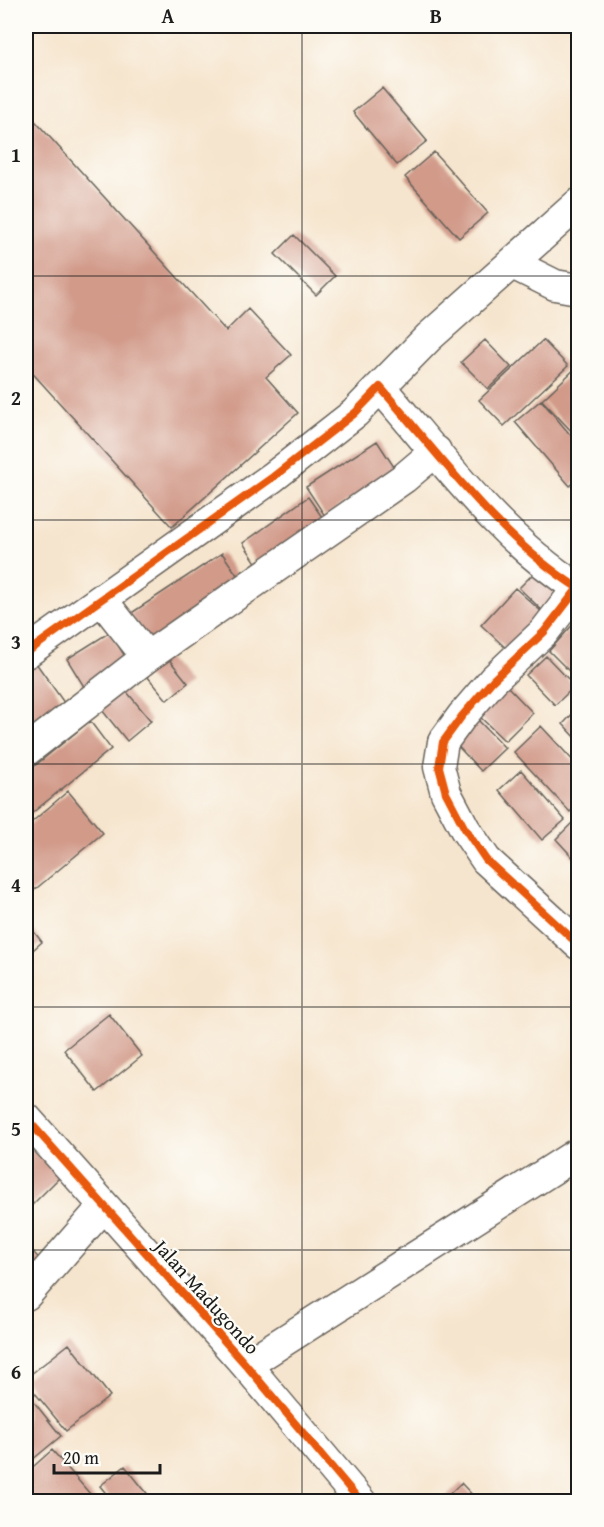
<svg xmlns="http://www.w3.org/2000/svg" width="604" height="1527" font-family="'Gentium Book Plus',serif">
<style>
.building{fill:#d19a89}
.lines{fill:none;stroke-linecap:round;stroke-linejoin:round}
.minor-casing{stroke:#68625a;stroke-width:33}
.minor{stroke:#fff;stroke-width:30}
.cycleway-casing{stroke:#fdfcf7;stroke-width:11}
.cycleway{stroke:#e8590c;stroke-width:8}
.grid{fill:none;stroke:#1c1c1c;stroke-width:1.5;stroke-opacity:0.55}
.labels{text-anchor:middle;stroke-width:4.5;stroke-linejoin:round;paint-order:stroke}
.street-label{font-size:20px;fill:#1c1c1c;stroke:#fdfcf7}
.neatline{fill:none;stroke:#1c1c1c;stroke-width:2}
.grid-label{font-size:20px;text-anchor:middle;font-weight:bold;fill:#1c1c1c}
</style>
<rect width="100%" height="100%" fill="#fdfcf7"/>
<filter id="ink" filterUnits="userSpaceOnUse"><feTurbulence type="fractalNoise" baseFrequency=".0167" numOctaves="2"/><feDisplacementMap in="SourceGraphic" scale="12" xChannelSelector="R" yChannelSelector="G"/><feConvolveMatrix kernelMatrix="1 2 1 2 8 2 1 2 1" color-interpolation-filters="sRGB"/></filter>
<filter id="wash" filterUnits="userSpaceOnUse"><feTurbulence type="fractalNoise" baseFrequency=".008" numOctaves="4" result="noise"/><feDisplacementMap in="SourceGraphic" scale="24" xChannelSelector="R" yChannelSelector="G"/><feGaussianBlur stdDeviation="1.35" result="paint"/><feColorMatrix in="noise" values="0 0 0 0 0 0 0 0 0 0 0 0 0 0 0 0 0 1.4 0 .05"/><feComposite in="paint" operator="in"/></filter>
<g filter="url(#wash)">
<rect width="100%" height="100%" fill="#f6e5ce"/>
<g id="blocks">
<path class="building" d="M382,88L427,141L397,165L353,112Z
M26,111L226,331L248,309L291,355L266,377L298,413L172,527L26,366Z
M434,152L488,213L459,238L405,177Z
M294,235L335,276L316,295L275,254Z
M485,340L511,367L488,389L461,362Z
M543,340L568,366L504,426L479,400Z
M578,366V438L542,400Z
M541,400L578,444V479L570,486L515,422Z
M377,441L396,470L325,516L306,487Z
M308,497L329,527L263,573L243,543Z
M222,553L244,585L151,646L130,614Z
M542,565L569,591L547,615L519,588Z
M515,588L543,613L509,651L481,625Z
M578,619V680L549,651Z
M110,632L129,663L86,690L67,659Z
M163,652L188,683L167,700L142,670Z
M546,656L575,686L555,705L526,675Z
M36,663L65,704L26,732V670Z
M122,686L151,721L127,741L98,705Z
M507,686L533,713L505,741L478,715Z
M578,708V740L563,724Z
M478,720L505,748L481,771L454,742Z
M90,721L111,749L26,818V773Z
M541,726L578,766V804L570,812L514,752Z
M521,770L565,820L542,840L499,790Z
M68,791L103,833L26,897V827Z
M578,817V863L556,839Z
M26,922L42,942L26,956Z
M109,1014L142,1056L97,1092L64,1050Z
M26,1129L66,1171L26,1211Z
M26,1244L44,1264L26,1282Z
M69,1344L110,1396L66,1431L26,1382V1378Z
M26,1392L61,1436L26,1465Z
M52,1450L97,1502H26V1473Z
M125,1466L154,1502H113L100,1486Z
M461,1483L479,1502H441Z"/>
</g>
</g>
<g filter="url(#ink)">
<use href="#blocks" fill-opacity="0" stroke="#68625a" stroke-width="1.5"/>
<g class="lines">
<g class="minor-casing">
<path id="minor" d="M513,264L555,285L578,289
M380,387L429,337L578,204
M578,588L544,632L493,680L462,716L443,742L439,767L446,793L465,829L486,860L578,944
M102,600L147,657L404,478L436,451
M26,653L273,477L355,413L380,387C441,457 500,539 578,588
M26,751L147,657
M26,1118L246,1365L361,1502
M26,1295L104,1206
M246,1365L578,1153"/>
</g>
<use href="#minor" class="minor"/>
<g class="cycleway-casing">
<path id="cycleway" d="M578,588L544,632L493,680L462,716L443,742L439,767L446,793L465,829L486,860L578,944
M26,653L273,477L355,413L380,387C441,457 500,539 578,588
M26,1118L246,1365L361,1502"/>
</g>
<use href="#cycleway" class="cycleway"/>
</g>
</g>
<path class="grid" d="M302,26V1502M26,276H578M26,520H578M26,764H578M26,1007H578M26,1250H578"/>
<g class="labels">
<g class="street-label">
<text transform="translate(207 1297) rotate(48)" y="7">Jalan Madugondo</text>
</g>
</g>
<rect width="604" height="1527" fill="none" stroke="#fdfcf7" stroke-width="66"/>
<path d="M54 1464v9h106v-9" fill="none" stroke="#1c1c1c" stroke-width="3"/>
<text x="63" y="1464" font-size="18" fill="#1c1c1c" stroke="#fdfcf7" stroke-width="4.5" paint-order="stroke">20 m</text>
<rect x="33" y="33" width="538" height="1461" class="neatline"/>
<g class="grid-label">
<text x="168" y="23">A</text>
<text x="436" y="23">B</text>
<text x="16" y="162">1</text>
<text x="16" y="405">2</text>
<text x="16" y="649">3</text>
<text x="16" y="892">4</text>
<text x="16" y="1136">5</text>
<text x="16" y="1379">6</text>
</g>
</svg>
